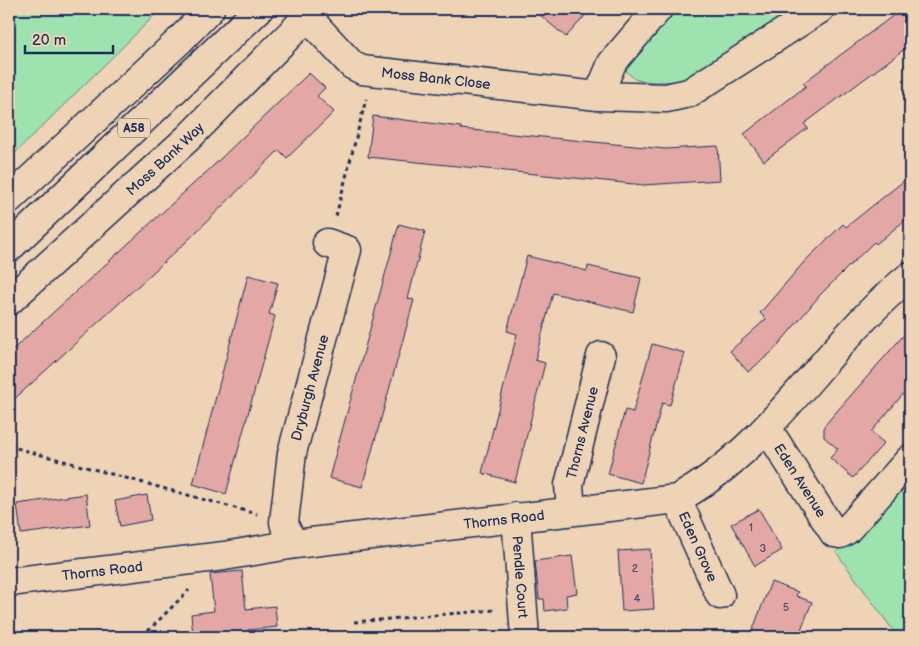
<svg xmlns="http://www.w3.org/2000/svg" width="919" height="646" font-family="'Balsamiq Sans',sans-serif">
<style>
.green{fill:#9de2af;stroke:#5c8886}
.building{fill:#e3a8a6;stroke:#1b2f5e}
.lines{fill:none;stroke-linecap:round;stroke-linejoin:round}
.minor-casing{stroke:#1b2f5e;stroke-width:31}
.highway-casing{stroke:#1b2f5e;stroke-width:31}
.path{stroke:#1b2f5e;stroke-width:3;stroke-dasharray:4 4;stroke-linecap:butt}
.minor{stroke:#eed3b5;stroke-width:28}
.highway{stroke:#eed3b5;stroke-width:28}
.labels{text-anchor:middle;stroke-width:4;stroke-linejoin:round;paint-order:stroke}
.number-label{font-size:11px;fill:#4d4d70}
.shield{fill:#eed3b5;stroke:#5a6078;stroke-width:1}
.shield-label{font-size:12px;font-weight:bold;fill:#1b2f5e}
.street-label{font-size:14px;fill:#1b2f5e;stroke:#eed3b5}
</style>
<rect width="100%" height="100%" fill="#eed3b5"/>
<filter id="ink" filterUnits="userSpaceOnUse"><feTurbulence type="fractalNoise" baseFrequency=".02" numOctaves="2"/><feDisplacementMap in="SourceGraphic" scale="10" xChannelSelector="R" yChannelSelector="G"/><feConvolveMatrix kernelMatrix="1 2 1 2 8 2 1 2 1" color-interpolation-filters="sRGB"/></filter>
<g filter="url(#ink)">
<path class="green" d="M9,9H161L9,159Z
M669,9H798L681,81L655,82L636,80L626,71V58Z
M910,469V637H898L836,552Z"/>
<path class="building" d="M533,9H591L566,37Z
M902,9H910V45L804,124L808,128L764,161L744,134L806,86L803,83Z
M309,73L325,88L317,96L334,112L287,158L279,150L186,242L9,404V353L213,166Z
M373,116L461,127V129L665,149L718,146L720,180L644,185L368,157Z
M910,176V216L876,244L874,242L847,268L820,295L773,351L748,372L730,351L766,319L760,313L804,262L843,224L846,227Z
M399,224L425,231L408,299L414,300L362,487L329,478Z
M527,256L587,271L588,266L641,278L633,312L553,293L535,360L545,363L515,482L482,473L517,334L507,331Z
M248,275L278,283L269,314L275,316L226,494L193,484Z
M910,328V386L871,432L884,443L853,478L830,458L838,449L824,437V426Z
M652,344L685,353L670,405L662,403L641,483L608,474L625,410L633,412Z
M86,494L90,525L21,534L17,504Z
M147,495L151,520L120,526L115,501Z
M759,509L782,550L755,566L731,524Z
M650,549L654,609L622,611L618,551Z
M572,556L577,593L566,595L567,608L545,611L544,599H539L535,561Z
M242,571L246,609L275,606L277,627L248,630V637H218L217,633L193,636L191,614L214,611L210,574Z
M771,582L798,592L796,596L812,602L798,637H750Z"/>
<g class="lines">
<g class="minor-casing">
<g id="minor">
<path id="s1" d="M300,9L352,65L362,70L598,96L666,98L689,93L820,9"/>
<path d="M598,96L612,63L658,9"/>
<path id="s2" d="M9,301L188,138L315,9"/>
<path id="s3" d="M767,428L834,533L840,534L847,530L910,459"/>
<path id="s4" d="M677,499L720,595"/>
<path id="s5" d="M571,511L569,485L601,356"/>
<path id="s6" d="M516,517L525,637"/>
<path id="s7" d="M295,544L286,530L284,522L292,453L347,250L327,243"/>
<path id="s8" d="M9,582L224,556L295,544L677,499C773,447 826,343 910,276"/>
</g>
</g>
<g class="highway-casing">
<path id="highway" d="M9,199L179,41L210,9
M9,248L259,9"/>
</g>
<path class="path" d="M336,216L366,99
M9,446L257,514
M354,622L495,610
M142,637L189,590"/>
<use href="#minor" class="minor"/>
<use href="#highway" class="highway"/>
</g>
</g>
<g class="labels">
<g class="number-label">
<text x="751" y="531">1</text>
<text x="763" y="552">3</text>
<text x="635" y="572">2</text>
<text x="637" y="602">4</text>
<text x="786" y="611">5</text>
</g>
<rect class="shield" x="118" y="118.5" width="32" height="19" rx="4"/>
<g class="shield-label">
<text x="134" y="132">A58</text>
</g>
<g class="street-label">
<text dy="5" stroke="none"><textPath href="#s1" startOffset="162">Moss Bank Close</textPath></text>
<text dy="5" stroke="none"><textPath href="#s2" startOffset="211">Moss Bank Way</textPath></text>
<text dy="5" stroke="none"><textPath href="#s7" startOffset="162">Dryburgh Avenue</textPath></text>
<text dy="5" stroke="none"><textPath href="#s5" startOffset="80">Thorns Avenue</textPath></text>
<text dy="5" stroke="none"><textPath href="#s3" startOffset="62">Eden Avenue</textPath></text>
<text dy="5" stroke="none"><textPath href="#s8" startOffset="499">Thorns Road</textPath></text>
<text dy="5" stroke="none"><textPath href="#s4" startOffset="52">Eden Grove</textPath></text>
<text dy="5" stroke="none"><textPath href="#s8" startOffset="94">Thorns Road</textPath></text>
<text dy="5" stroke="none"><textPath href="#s6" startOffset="60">Pendle Court</textPath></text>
</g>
</g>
<rect width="919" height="646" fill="none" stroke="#eed3b5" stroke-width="30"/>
<rect x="15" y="15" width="889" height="616" fill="none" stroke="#1b2f5e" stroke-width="2" filter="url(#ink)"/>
<path d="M25 45v8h88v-8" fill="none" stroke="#1b2f5e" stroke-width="2.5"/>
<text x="32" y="45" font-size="15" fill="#1b2f5e" stroke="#eed3b5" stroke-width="4" paint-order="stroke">20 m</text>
</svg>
